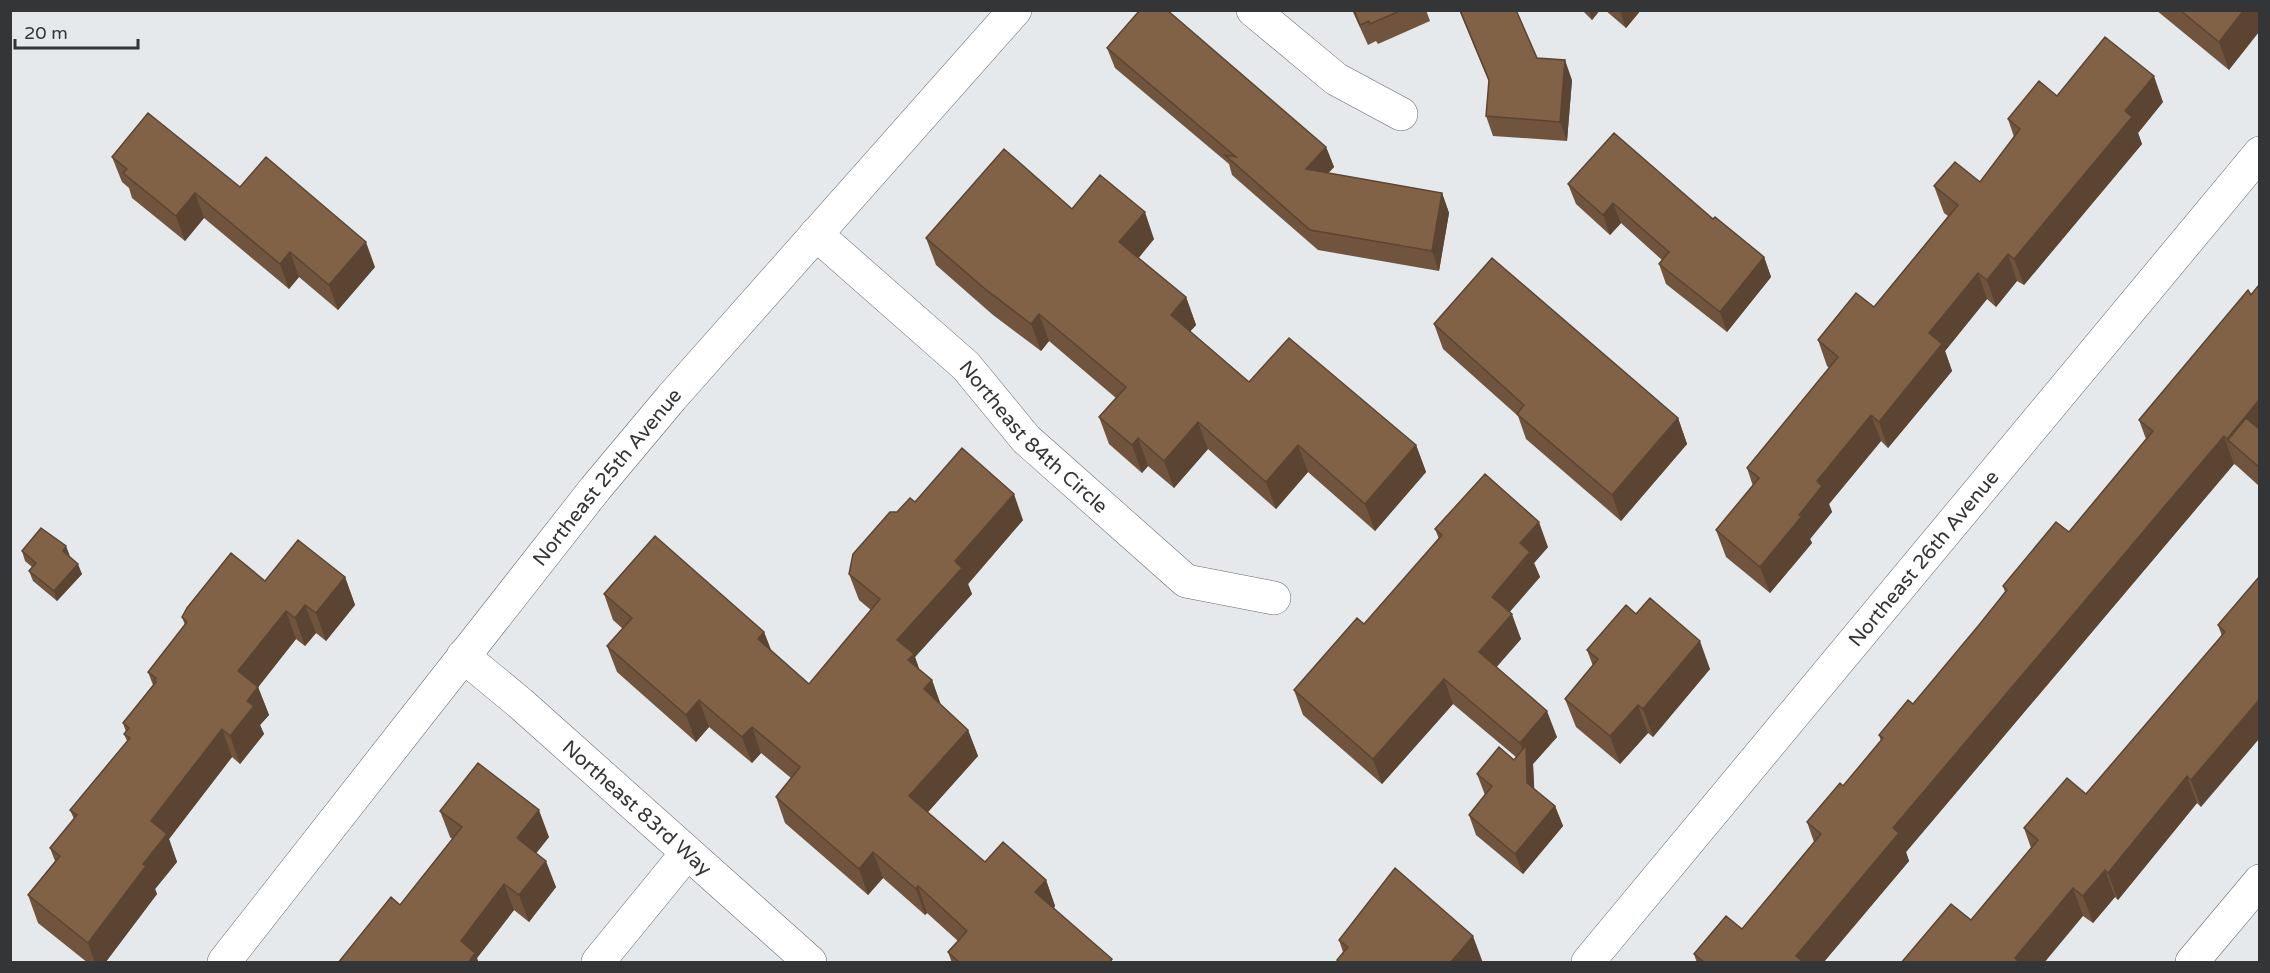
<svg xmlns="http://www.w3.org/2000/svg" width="2270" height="973" font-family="'Varela Round',sans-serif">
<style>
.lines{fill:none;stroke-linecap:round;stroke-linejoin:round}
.minor-casing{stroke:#65686b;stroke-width:34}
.tertiary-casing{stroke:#65686b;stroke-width:34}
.minor{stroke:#fff;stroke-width:33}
.tertiary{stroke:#fff;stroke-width:33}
.wall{fill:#70543d}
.shaded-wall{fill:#5b4532}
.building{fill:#826247;stroke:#5b4532;stroke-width:1.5}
.labels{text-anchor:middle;stroke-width:6;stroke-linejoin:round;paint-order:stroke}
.street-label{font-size:20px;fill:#333536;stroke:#e5e9ec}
</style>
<rect width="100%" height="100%" fill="#e5e9ec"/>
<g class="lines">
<g class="minor-casing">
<g id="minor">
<path d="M1253,10L1336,79L1401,114"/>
<path id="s1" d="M816,234L966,366L1026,439L1186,581L1274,598"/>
<path id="s2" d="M463,656L520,703L810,962"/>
<path d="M598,962L687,853"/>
<path id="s3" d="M1588,962L2260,153"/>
<path d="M2192,962L2260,881"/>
</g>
</g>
<g class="tertiary-casing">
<g id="tertiary">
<path id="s4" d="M224,962L595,489L672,397L1015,10"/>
</g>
</g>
<use href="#minor" class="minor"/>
<use href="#tertiary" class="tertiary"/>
</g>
<path class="wall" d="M1352,10H1426L1430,21L1378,44L1376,41L1368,45Z
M1459,10H1516L1537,58L1572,80L1567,141L1493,136L1486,116L1489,82Z
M1582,10H1600L1592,20Z
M1605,10H1641L1626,28Z
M2156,10H2259L2229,70Z
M1107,48L1326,147L1334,167L1328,173L1442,193L1449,213L1439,271L1318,250L1232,175L1229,164L1115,68Z
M2057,96L2163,102L2138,133L2142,144L2024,285L2017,281L1996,307L1987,299L1945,351L1952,371L1888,448L1881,441L1829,504L1832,512L1810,539L1812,543L1770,593L1726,557L1716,530L1753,486L1747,468L1829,368L1827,366L1818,340L1874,307L1948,216L1944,213L1934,186L1980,182L2014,137L2008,119Z
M112,157L240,187L375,267L338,310L299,277L289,289L204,218L185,241L132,198L129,188L122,182Z
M1568,184L1713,219L1764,257L1771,277L1727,332L1666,284L1659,264L1662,260L1621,223L1610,235L1576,204Z
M1072,209L1154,239L1138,258L1186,297L1196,325L1190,331L1249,382L1416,445L1426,472L1375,531L1308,472L1276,509L1208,449L1174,488L1148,466L1142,473L1109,444L1099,417L1116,398L1049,341L1041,351L993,315L936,265L926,238Z
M2259,285V486L2237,466L2234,464L1906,852L1909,861L1823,963H1697L1694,954L1742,929L1814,842L1807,822L1843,786L1881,741L1879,735L1913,704L1979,625L2005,592L2003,586L2069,532L2146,439L2139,420Z
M1434,324L1678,418L1687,444L1621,521L1526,439L1518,416L1443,349Z
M915,502L1023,520L968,584L972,594L915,657L919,669L932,680L941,705L968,730L978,756L928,812L985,862L1046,880L1055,906L1054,908L1113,963H952L948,952L958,941L927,913L925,915L883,878L868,895L785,823L776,797L791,778L761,753L752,763L709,727L696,742L617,672L607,646L623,629L613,620L604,594L764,632L771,650L809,684L871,610L859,600L849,574L897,512Z
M1435,529L1548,547L1534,563L1540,577L1509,612L1521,639L1496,667L1557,737L1533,764L1534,789L1555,806L1563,826L1523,874L1476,835L1469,815L1485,795L1477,774L1514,760L1516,757L1453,704L1382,784L1303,715L1294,690L1364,624L1439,539Z
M22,551L69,556L82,574L57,601L33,581L29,571L32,567L25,561Z
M345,577L355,605L326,641L316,633L305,646L296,639L258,687L269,715L260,725L264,734L240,764L232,757L169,839L177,862L155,889L157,894L105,963H88L38,923L28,895L55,861L50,848L74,819L70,810L127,741L124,734L126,732L123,723L153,685L148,672L185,625L182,617L265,581Z
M2259,577L2201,807L2197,803L2118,900L2115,897L2093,923L2083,916L1971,920L2031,848L2024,828L2086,794L2222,636L2218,625Z
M1636,614L1710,669L1653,737L1648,733L1620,764L1576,727L1565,699L1593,666L1587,650Z
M440,811L549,837L536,853L556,887L529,922L514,910L477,958L400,905L452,839L450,837Z
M1339,940L1483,963H1337V960L1343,952Z"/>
<path class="shaded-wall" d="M1589,10H1600L1592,20Z
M1641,10L1626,28L1620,11Z
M2244,10H2259V32L2229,70L2219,42Z
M1565,60L1572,80L1567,141L1560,122Z
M2154,76L2163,102L2138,133L2142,144L2024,285L2014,259L2125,111Z
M1326,147L1334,167L1313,189L1306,169Z
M195,193L204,218L185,241L176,216Z
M1442,193L1449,213L1439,271L1432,251Z
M1613,203L1621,223L1610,235L1603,215Z
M1145,212L1154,239L1129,270L1119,242Z
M366,242L375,267L338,310L329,285Z
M290,252L299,277L289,289L280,264Z
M2008,254L2017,281L1996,307L1987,280Z
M1764,257L1771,277L1727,332L1720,312Z
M1978,273L1987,299L1945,351L1952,371L1888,448L1879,422L1929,333Z
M1186,297L1196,325L1181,342L1171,315Z
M1039,314L1049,341L1041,351L1031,324Z
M2259,400V439L2228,440L2237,466L2227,439Z
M1871,415L1881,441L1829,504L1832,512L1810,539L1812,543L1770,593L1760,567L1799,515L1817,481Z
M1678,418L1687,444L1621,521L1612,495Z
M1198,422L1208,449L1174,488L1164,461Z
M2224,436L2234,464L1906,852L1909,861L1823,963H1799L1796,956L1893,828Z
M1138,438L1148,466L1142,473L1132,445Z
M1298,445L1308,472L1276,509L1266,482Z
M1416,445L1426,472L1375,531L1365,504Z
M1014,494L1023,520L968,584L972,594L915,657L923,680L918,686L897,640L955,561Z
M1539,522L1548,547L1534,563L1540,577L1501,622L1492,597L1520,543Z
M66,546L70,556L63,551Z
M78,564L82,574L57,601L54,591Z
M345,577L355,605L326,641L316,613Z
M305,605L316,633L305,646L295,618Z
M286,611L296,639L249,699L238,671Z
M1512,614L1521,639L1488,677L1479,652Z
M764,632L774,658L758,639Z
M1700,641L1710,669L1653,737L1643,709Z
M1444,679L1453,704L1382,784L1373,759Z
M932,680L941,706L924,689Z
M258,687L269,715L260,725L264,734L240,764L230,736L247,701Z
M699,700L709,727L696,742L686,715Z
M2259,700V739L2201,807L2191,780Z
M1638,705L1648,733L1620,764L1610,736Z
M1547,711L1557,737L1533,764L1535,803L1527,783V761L1520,743Z
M752,727L761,753L752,763L742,737Z
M222,729L232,757L169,839L177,862L155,889L157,894L105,963H95L88,943L143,864L151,821Z
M968,730L978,756L919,822L909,796Z
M2187,776L2197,803L2118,900L2108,873Z
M1555,806L1563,826L1523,874L1515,854Z
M539,810L549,837L527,865L517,838Z
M873,852L883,878L868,895L859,869Z
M546,861L556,887L529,922L519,895Z
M2105,870L2115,897L2093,923L2083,896Z
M1046,880L1055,906L1045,918L1035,892Z
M504,884L514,910L477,958L479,963H468L461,941Z
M918,886L927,913L925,915L916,889Z
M2073,888L2083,916L2044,963H2017L2015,958Z
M1473,936L1483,963H1450Z"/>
<path class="building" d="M1140,10H1167L1326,147L1306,169L1442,193L1432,251L1310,230L1225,155L1236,157L1107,48Z
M1354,10H1402L1370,24L1369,21L1360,25Z
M1460,10H1516L1537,58L1565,60L1560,122L1486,116L1489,80Z
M2180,10H2244L2219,42Z
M2105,37L2154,76L2125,111L2132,117L2014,259L2008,254L1987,280L1978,273L1929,333L1942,344L1879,422L1871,415L1817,481L1822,486L1799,515L1802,516L1760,567L1716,530L1759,478L1747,468L1838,357L1818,340L1856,293L1874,307L1958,205L1934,186L1955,162L1980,182L2020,129L2008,119L2039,81L2057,96Z
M148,113L240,187L266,157L366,242L329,285L290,252L280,264L195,193L176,216L123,173L127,169L112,157Z
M1614,133L1713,219L1715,217L1764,257L1720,312L1659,264L1669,252L1613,203L1603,215L1568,184Z
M1004,149L1072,209L1100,175L1145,212L1119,242L1186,297L1171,315L1249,382L1289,338L1416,445L1365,504L1298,445L1266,482L1198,422L1164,461L1138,438L1132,445L1099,417L1126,387L1039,314L1031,324L984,288L926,238Z
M1492,258L1678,418L1612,495L1517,414L1524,405L1434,324Z
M2259,285V400L2227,439L2224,436L1893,828L1899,833L1796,956L1804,963H1705L1694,954L1726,916L1742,929L1821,834L1807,822L1840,783L1843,786L1883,738L1879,735L1908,700L1913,704L1979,625L2007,590L2003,586L2056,522L2069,532L2153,431L2139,420L2248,290L2251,295Z
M2246,418L2259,429V467L2228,440Z
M962,448L1014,494L955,561L962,568L897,640L914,654L908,660L932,680L924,689L968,730L909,796L985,862L1003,842L1046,880L1035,892L1112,959L1109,963H960L948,952L967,931L918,886L916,889L873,852L859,869L776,797L800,767L752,727L742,737L699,700L686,715L607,646L632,618L604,594L655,536L764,632L758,639L809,684L880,599L849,574L853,554L890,512H897L910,498L915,502Z
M1485,474L1539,522L1520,543L1530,552L1492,597L1512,614L1479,652L1547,711L1520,743L1444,679L1373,759L1294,690L1357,618L1364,624L1442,535L1435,529Z
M41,528L66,546L63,551L78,564L54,591L29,571L36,563L22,551Z
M298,540L345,577L316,613L305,605L295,618L286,611L238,671L258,687L247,701L254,706L230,736L222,729L151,821L167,834L143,864L146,866L88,943L28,895L60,856L50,848L77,815L70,810L130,738L124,734L129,728L123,723L156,682L154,680L156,678L148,672L187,622L182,617L187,608L231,553L265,581Z
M2259,577V700L2191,780L2187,776L2108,873L2105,870L2083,896L2073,888L2015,958L2020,963H1901L1951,904L1971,920L2038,840L2024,828L2067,778L2086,794L2225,632L2218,625Z
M1650,598L1700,641L1643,709L1638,705L1610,736L1565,699L1598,659L1587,650L1626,605L1636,614Z
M1526,745L1527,783L1555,806L1515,854L1469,815L1492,786L1477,774L1499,747L1514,760Z
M478,763L539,810L517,838L546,861L519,895L504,884L461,941L475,953L468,963H338L391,897L400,905L462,827L440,811Z
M1395,868L1473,936L1450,963H1339L1337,960L1348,947L1339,940Z"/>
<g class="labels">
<g class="street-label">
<text dy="7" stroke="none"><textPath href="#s1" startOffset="298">Northeast 84th Circle</textPath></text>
<text dy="7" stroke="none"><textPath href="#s4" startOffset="618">Northeast 25th Avenue</textPath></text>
<text dy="7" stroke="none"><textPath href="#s3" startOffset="525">Northeast 26th Avenue</textPath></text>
<text dy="7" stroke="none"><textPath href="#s2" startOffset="231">Northeast 83rd Way</textPath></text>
</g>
</g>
<rect width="2270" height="973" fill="none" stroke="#333536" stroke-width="24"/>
<path d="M15 39v9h123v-9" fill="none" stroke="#333536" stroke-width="3"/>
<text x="24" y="39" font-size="18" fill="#333536" stroke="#e5e9ec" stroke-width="4.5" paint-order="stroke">20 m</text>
</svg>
